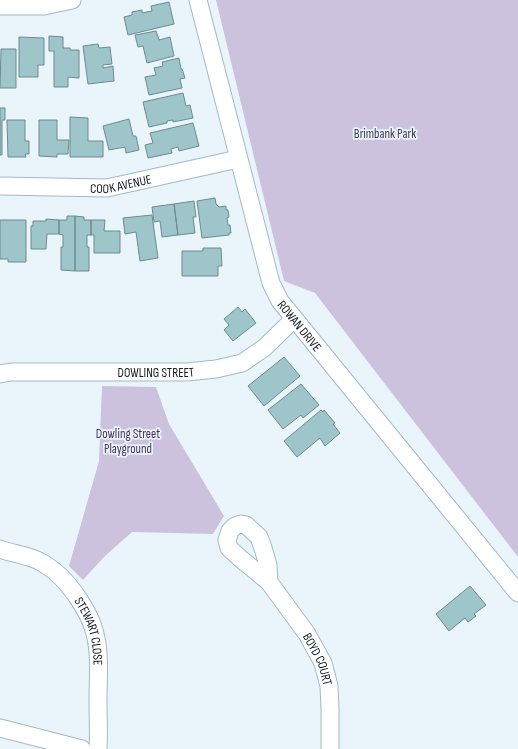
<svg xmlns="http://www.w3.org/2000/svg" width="518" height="749" font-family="'Sofia Sans Condensed',sans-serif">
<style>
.green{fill:#cdc2de}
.building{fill:#9ec6ca;stroke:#6b8b8f}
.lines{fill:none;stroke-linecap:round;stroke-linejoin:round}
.minor-casing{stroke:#a0b9c9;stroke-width:19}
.minor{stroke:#fff;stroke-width:17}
.labels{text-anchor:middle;stroke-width:3.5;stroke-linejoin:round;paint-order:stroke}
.park-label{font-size:13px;fill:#45335c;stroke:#eaf5fb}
.street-label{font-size:13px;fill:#121b21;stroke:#eaf5fb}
</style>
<rect width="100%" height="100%" fill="#eaf5fb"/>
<path class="green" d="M216,0H518V557L315,293L284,281Z
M102,386L156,387L169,424L224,516L213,534L132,532L104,557L83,580L69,566L99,461Z"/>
<path class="building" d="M169,2L174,24L128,35L124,17L132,15V12L142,10V13L152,11L151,6Z
M156,31L159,40L170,37L174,56L147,63L143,46L138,47L135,35Z
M49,36L63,37V48H70V50H79V78L68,77V87H54V51H49Z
M19,37L44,38V65H38V77H19Z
M98,44L99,48L110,47L112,64L103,65V68L113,66L114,81L88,84L83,46Z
M1,49H16V88H0Z
M179,58L181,69H182L185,78L180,79L182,88L149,95L145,77L156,75L154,68L163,66L162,62Z
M183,93L186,106L190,105L193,118L173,122V120L167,121V123L149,127L143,102Z
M0,108H5V120H2V155H0Z
M70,117L88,118V141H103V157H70Z
M129,119L133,136H136L139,150L126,153L125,147L109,150L103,126Z
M7,120H25V141H29V154H25L26,157H8Z
M39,120H57V140H69L68,154H57V157L39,156Z
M193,123L199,146L179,151L178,147L171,149L172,153L148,158L145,145L153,143L150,133Z
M215,198L216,204L219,207L226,206V210H228L229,217L227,218L228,225H230L231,233H229V235L202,238L197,201Z
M194,201L196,217H193L195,233L178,235L174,204Z
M174,204L178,235L162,237L160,221L154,222L152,207Z
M152,215L158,258L140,261L136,232L125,234L123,218Z
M67,216H75V271L61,270V247H63V235L59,234V220H67Z
M75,216L84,217V220H91V235H87V247H89V271H75Z
M46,219L59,220V234H47L46,249H31V226H33V221H46Z
M0,220H26V262H8V259H0Z
M91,220H105L104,231H120V253H94V235H91Z
M203,248H221L222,266H218V276H182V251H203Z
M238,307L242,312L245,309L256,323L233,341L224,330L229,325L224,319Z
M284,357L300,376L264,406L248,386Z
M301,384L319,405L303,418L301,415L283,429L268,410Z
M321,410L323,412L324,410L335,423L333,424L340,433L325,446L320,438L297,457L284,441Z
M470,586L486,605L474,614L476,616L468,622L465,618L449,631L436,614Z"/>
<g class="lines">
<g class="minor-casing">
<g id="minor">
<path id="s1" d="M198,0L271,283L280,301L518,593"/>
<path d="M0,6H44L72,0"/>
<path id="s2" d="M0,186L107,188L238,159"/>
<path id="s3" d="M0,374L11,372H187L216,369L242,363L264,348L294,319"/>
<path id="s4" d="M0,549C13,554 28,555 41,562C57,571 67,582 78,598C84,607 90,617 93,627C101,650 98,676 98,700C98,716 99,733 98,749"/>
<path id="s5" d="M269,582L268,565L263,548L259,537L246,525L241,524L235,526L230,531L227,540L229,548L241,559L269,582L307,634L323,663L329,686L330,709V749"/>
<path d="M0,728L82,749"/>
</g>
</g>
<use href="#minor" class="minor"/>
</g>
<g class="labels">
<g class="park-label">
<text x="385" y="138">Brimbank Park</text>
<text x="128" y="438">Dowling Street<tspan x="128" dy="15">Playground</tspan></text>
</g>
<g class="street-label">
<text dy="5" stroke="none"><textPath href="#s2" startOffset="121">COOK AVENUE</textPath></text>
<text dy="5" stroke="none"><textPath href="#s1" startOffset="344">ROWAN DRIVE</textPath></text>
<text dy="5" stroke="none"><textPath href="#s3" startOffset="156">DOWLING STREET</textPath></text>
<text dy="5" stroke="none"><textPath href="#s4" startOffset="131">STEWART CLOSE</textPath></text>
<text dy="5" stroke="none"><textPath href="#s5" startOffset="245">BOYD COURT</textPath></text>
</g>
</g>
</svg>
